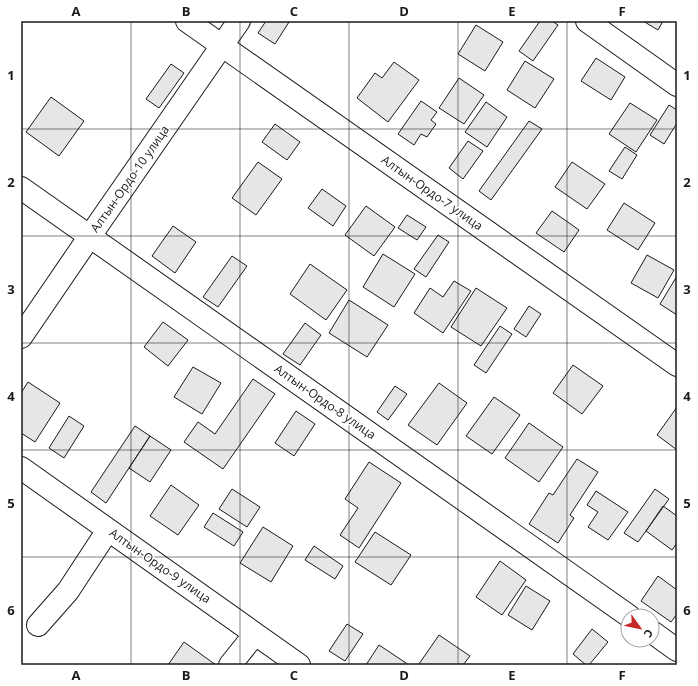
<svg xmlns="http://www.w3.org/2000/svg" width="698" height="686" font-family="'Open Sans',sans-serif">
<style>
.building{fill:#e6e6e6;stroke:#1a1a1a}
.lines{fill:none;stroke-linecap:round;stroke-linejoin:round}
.minor-casing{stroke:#1a1a1a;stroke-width:24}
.minor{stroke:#fff;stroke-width:22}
.grid{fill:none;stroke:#1a1a1a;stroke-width:1;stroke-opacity:0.55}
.labels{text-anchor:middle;stroke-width:3;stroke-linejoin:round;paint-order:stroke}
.street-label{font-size:12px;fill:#1a1a1a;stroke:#fff}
.neatline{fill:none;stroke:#1a1a1a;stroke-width:1.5}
.grid-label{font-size:13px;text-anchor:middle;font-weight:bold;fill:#1a1a1a}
</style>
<rect width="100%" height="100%" fill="#fff"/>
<path class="building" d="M266,21H287L289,22L275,44L258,33Z
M540,21H552L558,25L533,61L519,51Z
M643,21H663L658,30Z
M476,25L503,42L485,71L458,54Z
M596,58L625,77L611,100L581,81Z
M525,61L554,79L535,108L507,90Z
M394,62L419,80L388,122L357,98L375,73L382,78Z
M171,64L184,73L159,108L146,99Z
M459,78L484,95L464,124L439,108Z
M51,97L84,121L59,156L26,132Z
M421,101L437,112L431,120L436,124L427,137L421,134L414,145L398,134Z
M486,102L507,117L487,147L465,132Z
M630,103L657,120L636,152L609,134Z
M669,105L677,110V123L664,144L650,135Z
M529,121L542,129L491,200L479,191Z
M275,124L300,142L287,160L262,142Z
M468,141L483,151L463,179L449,168Z
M625,147L637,155L622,179L609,171Z
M258,162L282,179L256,215L232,198Z
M572,162L605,184L587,209L555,187Z
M322,189L346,206L333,226L308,208Z
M624,203L655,223L638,250L607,230Z
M366,206L395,227L374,256L345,235Z
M552,211L579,230L564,252L536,233Z
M407,215L426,227L417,240L398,228Z
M173,226L196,242L175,273L152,256Z
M438,235L449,242L426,277L414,269Z
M383,254L415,274L394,307L363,287Z
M647,255L674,270L658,298L631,283Z
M232,256L247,266L218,307L203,297Z
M310,264L347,290L326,320L290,294Z
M677,276V315L660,304Z
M454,281L471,291L443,333L414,313L430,288L443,297Z
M476,288L507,308L481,346L451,327Z
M349,300L388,325L367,357L329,333Z
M529,306L541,314L526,337L514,329Z
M163,322L188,340L168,366L144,347Z
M305,323L321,335L300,365L283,354Z
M500,326L512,334L486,373L474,365Z
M573,365L603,386L582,414L553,393Z
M193,367L221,383L202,414L174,397Z
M253,379L275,394L223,469L184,442L198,422L215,434Z
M28,382L60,403L35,442L21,433V393Z
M439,383L467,403L437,445L408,425Z
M395,386L407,394L388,420L377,412Z
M494,397L520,415L492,454L466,436Z
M677,407V450L657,435Z
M296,411L315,424L294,456L275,443Z
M69,416L84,426L64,458L49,448Z
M529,423L563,447L539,482L505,458Z
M135,426L150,436L106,503L91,492Z
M150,436L171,450L150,482L129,468Z
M577,459L598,472L570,515L574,518L558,543L529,524L549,493L553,495Z
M369,462L401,483L359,548L340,535L358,508L345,499Z
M171,485L199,505L178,535L150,516Z
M232,489L260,507L247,527L219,509Z
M655,489L669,499L638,542L624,533Z
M596,491L628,512L608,540L588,527L598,512L587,505Z
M663,506L677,516V543L672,550L646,531Z
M213,513L243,532L234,546L204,527Z
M263,527L293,546L271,582L240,563Z
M375,532L411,555L391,585L355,562Z
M314,546L343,566L335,579L305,560Z
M500,561L526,580L502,615L476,597Z
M658,576L677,590V614L671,622L641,601Z
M526,586L550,601L532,630L508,615Z
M347,624L363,634L345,661L329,651Z
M592,629L608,642L589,665H586L573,654Z
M439,635L470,656L463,665H421L419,664Z
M184,642L216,665H168Z
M379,645L406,663L405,665H366Z"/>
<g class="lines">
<g class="minor-casing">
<path id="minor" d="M187,21L677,365
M587,21L677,85
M21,188L629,616
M21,337L90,236L239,21
M21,468L299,665
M38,625L68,591L108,530
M652,632L677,650
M230,665L255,634"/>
</g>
<use href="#minor" class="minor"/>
</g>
<path class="grid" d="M131,21V665M240,21V665M349,21V665M458,21V665M567,21V665M21,129H677M21,236H677M21,343H677M21,450H677M21,557H677"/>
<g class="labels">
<g class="street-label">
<text transform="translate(130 179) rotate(-55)" y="4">Алтын-Ордо-10 улица</text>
<text transform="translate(432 193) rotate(35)" y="4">Алтын-Ордо-7 улица</text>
<text transform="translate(325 402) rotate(35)" y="4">Алтын-Ордо-8 улица</text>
<text transform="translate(160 566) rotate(35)" y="4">Алтын-Ордо-9 улица</text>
</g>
</g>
<rect width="698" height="686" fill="none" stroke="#ffffff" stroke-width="44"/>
<g transform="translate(640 628) rotate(123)"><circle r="19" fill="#ffffff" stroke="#a3a3a3"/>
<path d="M0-3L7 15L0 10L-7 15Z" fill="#c62828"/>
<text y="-6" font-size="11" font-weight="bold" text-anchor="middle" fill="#1a1a1a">С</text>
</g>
<rect x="22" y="22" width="654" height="642" class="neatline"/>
<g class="grid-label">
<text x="76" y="16">A</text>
<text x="186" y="16">B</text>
<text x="294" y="16">C</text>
<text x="404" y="16">D</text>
<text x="512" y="16">E</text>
<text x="622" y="16">F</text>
<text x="11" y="80">1</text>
<text x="687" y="80">1</text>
<text x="11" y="187">2</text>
<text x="687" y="187">2</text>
<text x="11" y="294">3</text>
<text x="687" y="294">3</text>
<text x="11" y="401">4</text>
<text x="687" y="401">4</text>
<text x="11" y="508">5</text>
<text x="687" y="508">5</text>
<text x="11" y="615">6</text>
<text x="687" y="615">6</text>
<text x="76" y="680">A</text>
<text x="186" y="680">B</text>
<text x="294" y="680">C</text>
<text x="404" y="680">D</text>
<text x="512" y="680">E</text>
<text x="622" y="680">F</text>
</g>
</svg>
